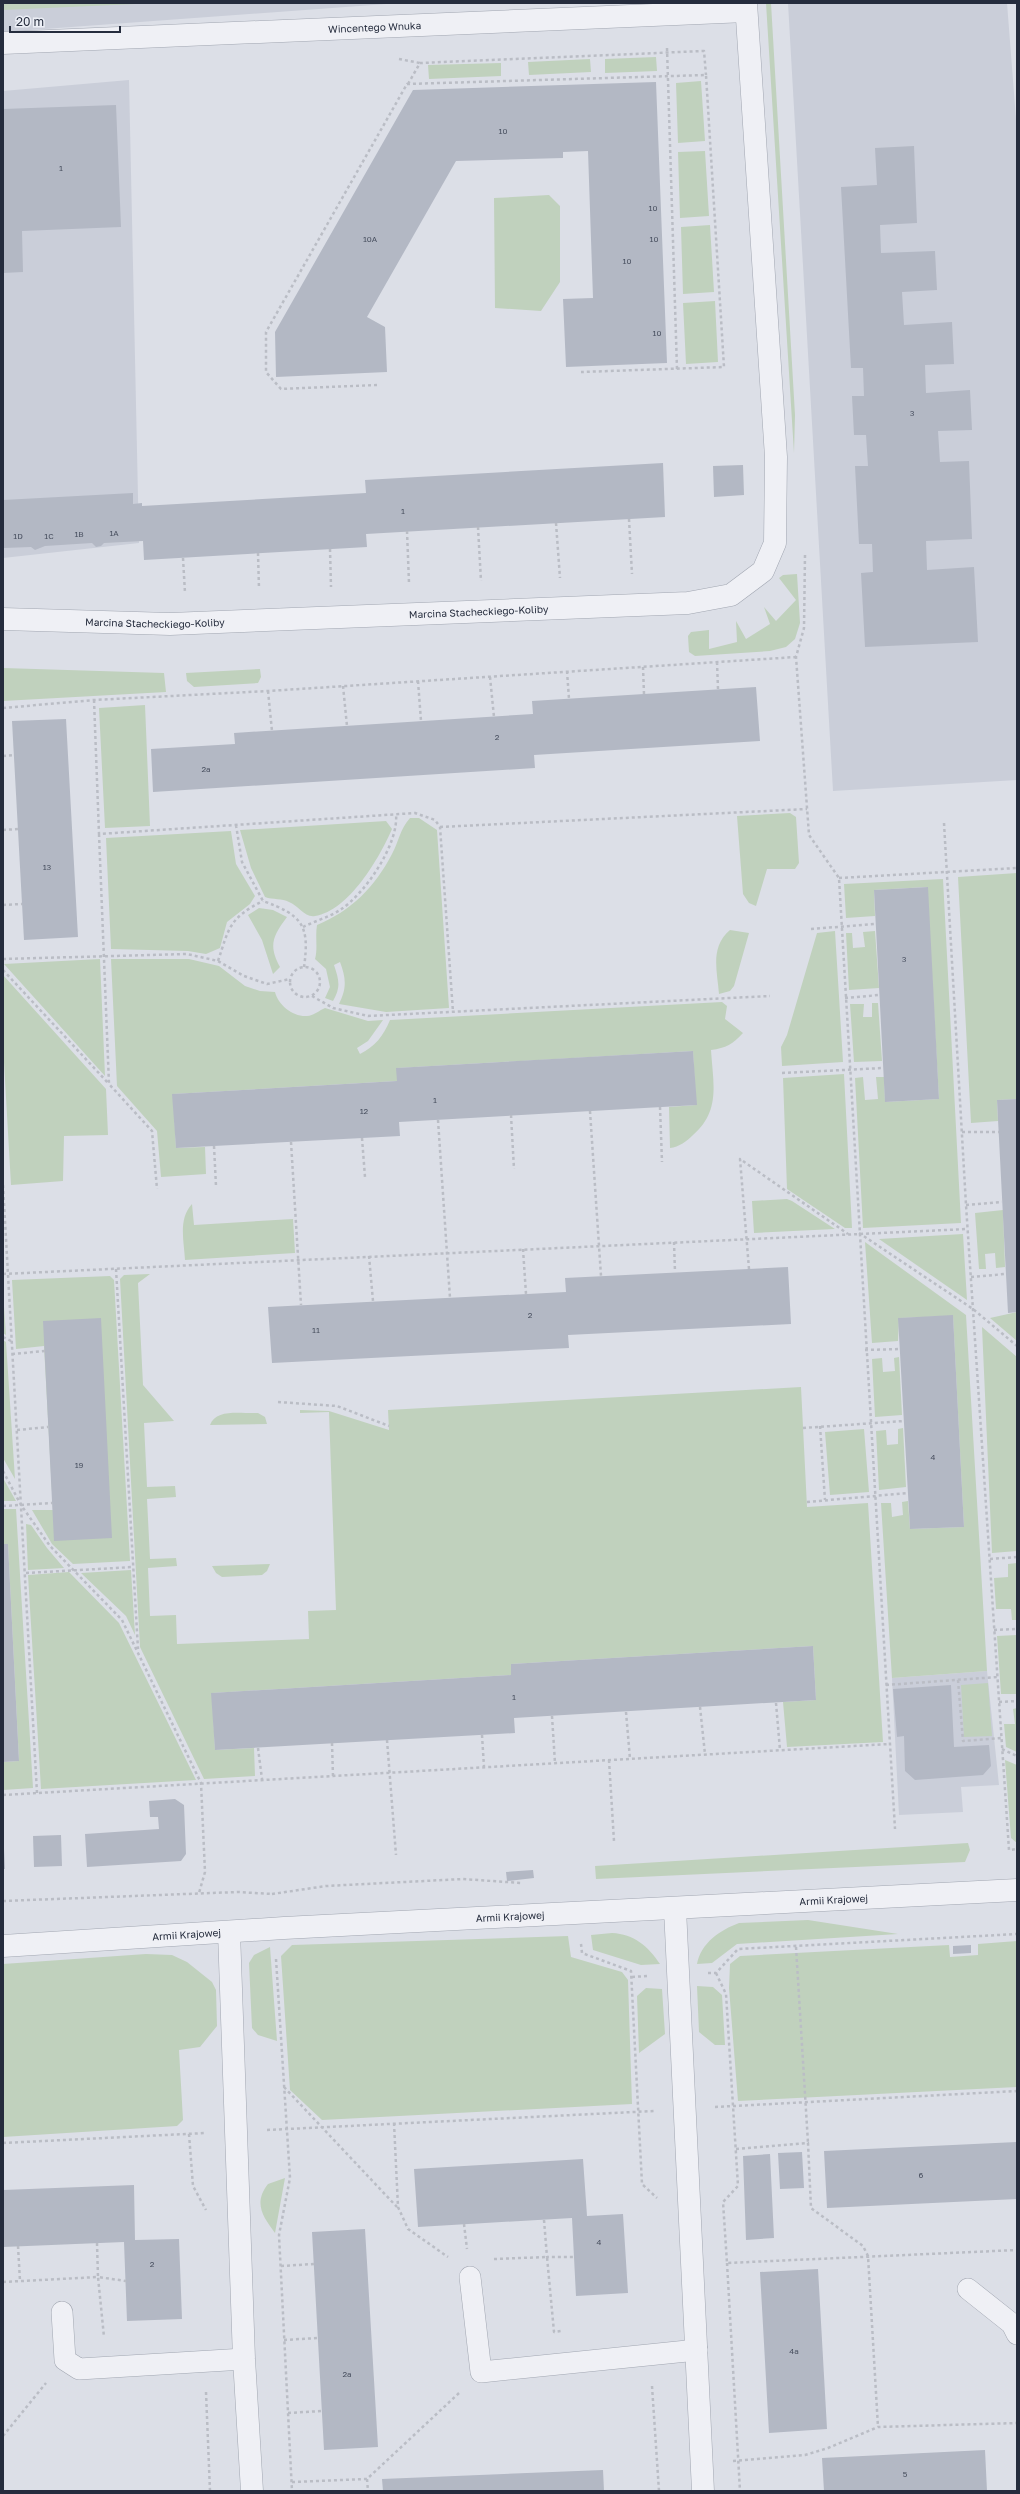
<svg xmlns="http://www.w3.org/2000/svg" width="1020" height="2494" font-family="'Golos Text',sans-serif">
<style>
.built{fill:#caced9}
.green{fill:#c0d1bd}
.building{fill:#b3b8c4}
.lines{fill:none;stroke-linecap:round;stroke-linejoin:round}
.lane-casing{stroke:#a1a6b1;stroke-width:22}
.street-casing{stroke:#a1a6b1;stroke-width:23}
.path{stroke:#babdc5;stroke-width:2.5;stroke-dasharray:3 3;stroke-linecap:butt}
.lane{stroke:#eff0f5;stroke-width:21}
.street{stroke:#eff0f5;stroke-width:22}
.labels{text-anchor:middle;stroke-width:3;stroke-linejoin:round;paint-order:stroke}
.number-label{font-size:8px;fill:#484f5f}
.street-label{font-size:10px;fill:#252c3d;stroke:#ebeef5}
</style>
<rect width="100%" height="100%" fill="#dcdfe7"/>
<path class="built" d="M3,3H400L3,32Z
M788,3H1007L1017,132V780L833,791Z
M129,80L139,543L3,558V91Z
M987,1671L999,1785L961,1787L963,1812L899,1815L892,1678Z"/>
<path class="green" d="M3,3H158L3,10Z
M766,3H771L795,415L794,453Z
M656,57L657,71L605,73V59Z
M590,59L591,72L529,75L528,62Z
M501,63V76L429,79L428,65Z
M701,81L705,141L678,143L676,83Z
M705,151L709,216L680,218L678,152Z
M549,195L560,206V282L541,311L495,308L494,198Z
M710,225L714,292L683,294L681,227Z
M715,301L718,362L686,364L683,303Z
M797,574L800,623L795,639L786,647L770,651L695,656L689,652L688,636L691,632L709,630V649L737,642L736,621L746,639L770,624L764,607L776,621L796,600L779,578L783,575Z
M3,668L164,673L166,692L3,701Z
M260,669L261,677L258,683L194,687L187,681L186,673Z
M145,705L150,826L105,828L99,708Z
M790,813L796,817L799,863L795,869H767L756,906L749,903L743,894L737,816Z
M410,818H419L437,830L449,1008L386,1012L339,1004C347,988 346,978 340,962L334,965C339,980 341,987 333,1001L325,998L330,987L326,969L315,959C318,948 315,937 317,925C351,911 375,887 392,854C399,841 400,829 410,818Z
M386,821L392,829C380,857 349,911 315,916C305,918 298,905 289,902C282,898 273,900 265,897L251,868L240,830Z
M231,831L236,864L255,896L250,904L227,922L220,948L206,954L188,951L111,949L106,838Z
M1017,873V1099L997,1100L998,1121L971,1123L958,877Z
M943,879L961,1223L863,1228L855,1078L863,1077L865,1100L878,1099L876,1077H884L885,1102L939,1099L927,887L874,890L875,916L846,918L844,884Z
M259,908L273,910L287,917C273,936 268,945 280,967L273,974L262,940L248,915Z
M730,930L749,933L734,986L730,991L719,994C717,970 710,947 730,930Z
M835,931L843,1062L782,1066L781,1047L787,1035L817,933Z
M875,931L879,988L849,990L846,933H852L853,948L865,947L863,932Z
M100,959L105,1076L4,964Z
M111,959H189L219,966L245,986L260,991L275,992C278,1005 293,1017 307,1016C313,1016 320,1010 325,1008L368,1021L383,1020L368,1041L357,1048L360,1054C375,1046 383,1037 390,1020L722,1002L727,1006L725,1019L743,1033C733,1044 726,1048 711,1050C713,1083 721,1111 693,1135C687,1141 679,1147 670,1148L669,1107L696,1105L693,1051L397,1068V1081L173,1094L176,1148L205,1147L206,1174L161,1177L157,1131L117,1086Z
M3,975L106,1089L108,1135L64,1136L63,1181L11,1185L3,1045Z
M872,1003H878L882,1061L854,1062L850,1004H864L863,1017H872Z
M844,1074L852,1228H845L787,1189L783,1078Z
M787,1199L792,1201L835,1229L754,1233L752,1201Z
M192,1204L194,1225L293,1219L295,1253L185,1260C184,1241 178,1219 192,1204Z
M1003,1210L1005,1267L996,1268L995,1253L985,1254L986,1269H979L975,1213Z
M963,1234L967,1300L879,1239Z
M865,1242L966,1315L987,1671L892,1678L881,1503H891L892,1517L903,1515L902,1502L908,1501L910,1529L964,1527L953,1316L899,1318L898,1341L872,1343Z
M150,1274L138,1283L143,1385L174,1421L144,1423L147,1487L175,1486L176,1497L147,1499L150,1559L176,1558L177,1566L148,1568L150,1616L176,1615L177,1644L309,1639L308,1611L336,1610L329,1412L300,1413V1410L329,1411L389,1430L388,1410L801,1387L807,1507L868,1503L883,1742L787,1747L783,1702L816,1700L813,1646L511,1664V1675L212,1693L215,1750L254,1748L255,1776L204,1779L140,1647L120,1279L124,1275Z
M110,1276L114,1280L130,1561L73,1564L52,1544L32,1510H53L44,1346L16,1349L12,1280Z
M3,1292L6,1335L3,1333Z
M1017,1312V1341L990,1318Z
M982,1327L1017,1357V1551L992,1553Z
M3,1340L6,1342L15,1479L3,1458Z
M899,1357L902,1415L875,1417L872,1359L882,1358L883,1372L895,1371L894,1358Z
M258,1413L265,1417L267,1424L210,1425C216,1408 242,1414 258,1413Z
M903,1428L906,1487L879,1490L876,1431L886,1430L887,1445L898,1444V1429Z
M864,1429L869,1492L830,1495L825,1432Z
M3,1478L16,1501H3Z
M3,1509H16L33,1788L3,1790V1762L19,1761L8,1544H3Z
M26,1524L31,1525L47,1548L64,1568L28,1570Z
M1017,1563V1620H1012L1011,1609H996L994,1578L1008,1577V1564Z
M270,1564L267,1571L262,1575L222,1577L216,1573L212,1566Z
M131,1570L135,1635L126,1616L81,1573Z
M69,1572L119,1623L196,1780L41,1789L28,1575Z
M1017,1635V1694H1001L997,1636Z
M988,1683L992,1736L964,1737L961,1685Z
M1017,1708V1752L1006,1747L1004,1724H1015L1013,1709Z
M1005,1760L1017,1765V1843L1011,1838Z
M968,1843L970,1850L965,1862L596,1879L595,1866Z
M808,1920L898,1934L737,1944L712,1963L697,1964C701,1943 720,1930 739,1923Z
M612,1933C634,1934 648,1946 660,1964L641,1965L593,1950L591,1935Z
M568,1936L571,1957L622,1972L628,1980L632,2104L322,2120L290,2090L281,1956L292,1945Z
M1017,1941V2087L738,2101L729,1988L730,1964L740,1956L949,1945L950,1957L978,1955V1944Z
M270,1947L277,2041L258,2035L252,2028L249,1963L254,1955Z
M146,1954L172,1955L187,1962L212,1982L216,1990L217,2026L200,2047L179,2050L183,2120L177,2126L3,2137V1964Z
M697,1986L713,1987L722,1995L725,2045H715L699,2032Z
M646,1988L662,1989L665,2034L639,2053L637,1996Z
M285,2178L275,2233C263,2217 253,2203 268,2184Z"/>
<path class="building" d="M656,82L667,363L566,367L563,299L593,298L588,151L563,152V158L456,161L367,317L385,327L387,372L276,377L275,332L413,90Z
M116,105L121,227L22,231L23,272L3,273V109Z
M914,146L917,223L880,225L881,253L935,251L937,290L902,292L904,325L952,322L954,364L925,365L926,393L970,390L972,430L938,431L940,462L969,461L972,539L926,541L927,570L974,567L978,642L865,647L861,573L873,572L872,544H859L855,466H868L866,435H854L852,396H864L863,368H851L841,187L877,185L875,148Z
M663,463L665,517L366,534L367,547L144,560L143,541L104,543L101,546L96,547L92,543L45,546L35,550L31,547L4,548L3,500L133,493V504L142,503V506L366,493L365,480Z
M743,465L744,495L714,497L713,466Z
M756,687L760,741L534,755L535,768L153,792L151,749L235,744L234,733L533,714L532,701Z
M66,719L78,937L24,940L12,721Z
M928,887L939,1099L885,1102L874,890Z
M693,1051L697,1105L399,1122L400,1136L176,1148L172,1094L397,1081L396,1068Z
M1017,1099V1312L1008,1313L997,1100Z
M788,1267L791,1324L568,1335L569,1348L272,1363L268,1307L566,1292L565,1278Z
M953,1315L964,1527L910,1529L898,1318Z
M101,1318L112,1538L54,1541L43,1321Z
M3,1544H8L19,1761L3,1762Z
M813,1646L816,1700L514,1718L515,1733L215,1750L211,1693L511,1675V1664Z
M951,1685L954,1747L989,1745L991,1766L983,1775L915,1780L905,1771L904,1736L897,1737L893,1689Z
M175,1799L184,1805L186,1854L181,1861L87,1867L85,1834L159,1829L158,1817H150L149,1801Z
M61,1835L62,1866L34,1867L33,1836Z
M3,1849H4L5,1869H3Z
M533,1870L534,1878L507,1881L506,1872Z
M971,1945V1953L953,1954V1946Z
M1017,2142V2199L827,2208L824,2151Z
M802,2152L804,2188L780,2189L778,2153Z
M770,2154L774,2238L746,2240L743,2156Z
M583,2159L587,2216L623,2214L628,2293L576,2296L572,2218L418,2227L414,2169Z
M134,2185L135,2240L179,2239L182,2319L127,2321L124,2242L3,2247V2190Z
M365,2229L378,2447L324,2450L312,2232Z
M818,2269L827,2429L769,2433L760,2272Z
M985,2450L987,2491H824L822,2458Z
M603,2470L604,2491H383L382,2479Z"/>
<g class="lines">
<g class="lane-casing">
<path id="lane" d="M470,2277L481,2372L697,2350
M968,2289L1012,2324L1017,2334
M62,2312L65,2360L79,2369L244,2359"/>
</g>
<g class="street-casing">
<g id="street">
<path id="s1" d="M3,43L746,11"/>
<path id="s2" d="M3,619L170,624L688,603L731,595L763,571L775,543L776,457L746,3"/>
<path d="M675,1909L703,2491"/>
<path d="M229,1932L244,2359L252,2491"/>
<path id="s3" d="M3,1946L284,1928L1017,1890"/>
</g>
</g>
<path class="path" d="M667,48L677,369
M399,59L420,63
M408,84L420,63L704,51L706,75
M377,385L281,389L266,372V332L407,84L706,75L724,367L581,372
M629,519L632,574
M556,523L560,578
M478,527L481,581
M407,531L409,583
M330,549L331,587
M258,553L259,589
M805,555L804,628L796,657L809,835L839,878L895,1829
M183,558L185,593
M717,662L718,689
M643,667L644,694
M567,671L569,699
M490,677L494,717
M418,681L421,721
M343,686L347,726
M268,691L272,731
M94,700L99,834L415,813L435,820L440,827L453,1012
M3,708L94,700L268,691L796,657
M3,756L14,755
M944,823L966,1205L1009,1850L1017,1849
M236,825L242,862L263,901C302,915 310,925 304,967
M440,827L807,809
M3,830L18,829
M99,834L109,1084L152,1131L157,1189
M839,878L1017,868
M3,905L22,904
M303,927C315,921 329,917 340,910C365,894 399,844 396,814
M811,929L875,924
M3,959L187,954L218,961L244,976L267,984L290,979
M218,961C229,928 229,918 263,901
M290 982a15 15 0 1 1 30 0a15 15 0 1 1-30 0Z
M3,970L109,1084
M312,996L333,1008L368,1016L770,996
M845,998L879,995
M782,1073L883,1068
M660,1107L662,1162
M590,1111L601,1276
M511,1115L514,1169
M438,1120L450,1298
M962,1132H999
M362,1138L365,1177
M291,1142L301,1305
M214,1146L216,1186
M3,1185L37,1793
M966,1205L1002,1202
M859,1233L973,1309L1017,1346
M674,1242L675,1272
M523,1249L526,1294
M369,1256L373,1301
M116,1269L138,1649
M749,1269L740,1159L848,1234
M3,1274L967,1229
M971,1277L1005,1274
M3,1337L11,1341
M865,1350L900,1349
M12,1354L45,1351
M278,1402L337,1406L389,1426
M820,1426L825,1500
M803,1428L904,1421
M17,1430L48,1427
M3,1471L21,1505L50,1546L122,1620L201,1783L205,1872L199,1893
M807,1502L908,1493
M3,1506L52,1503
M990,1559L1017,1557
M26,1573L133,1567
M994,1630L1017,1629
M958,1680L963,1741L1001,1738
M886,1685L997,1677
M999,1702L1017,1701
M776,1703L780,1750
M700,1707L705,1754
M626,1712L630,1759
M552,1716L555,1763
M482,1735L484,1767
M387,1740L396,1855
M332,1743L333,1776
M258,1748L262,1779
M1002,1749L1017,1756
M609,1760L614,1841
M3,1795L889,1744
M272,1894L326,1886L463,1879L521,1883
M3,1901L238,1892L272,1894
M581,1944L582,1953L631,1971L642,2184L657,2198
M796,1947L808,2143
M276,1959L290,2178L279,2235L292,2491
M708,1973H716L738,1949L1017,1934
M716,1973L726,1994L738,2186L723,2202L727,2263L1017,2250
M632,1977L647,1976
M284,2087L397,2207
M715,2107L1017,2091
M394,2123L398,2207L408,2229L448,2257
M267,2130L654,2111
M189,2134L193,2186L206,2210
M3,2143L206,2133
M736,2149L808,2143L811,2208L863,2246L868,2256L878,2427
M544,2220L547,2257H574
M464,2224L467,2249
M97,2243L98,2277L126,2281
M18,2246L20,2281
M494,2259L547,2257L554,2332L561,2331
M727,2263L740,2491
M281,2266L314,2264
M3,2282L98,2277L104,2337
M284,2340L318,2338
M652,2386L659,2491
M206,2392L210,2491
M288,2413L322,2411
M3,2436L46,2383
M733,2461L805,2455L828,2448L878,2427L1017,2423
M367,2479L368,2491
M292,2482L367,2479L459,2393"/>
<use href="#lane" class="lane"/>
<use href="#street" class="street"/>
</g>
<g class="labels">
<g class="number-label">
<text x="503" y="134">10</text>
<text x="61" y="171">1</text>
<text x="653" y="211">10</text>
<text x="370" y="242">10A</text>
<text x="654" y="242">10</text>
<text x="627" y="264">10</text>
<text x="657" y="336">10</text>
<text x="912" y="416">3</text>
<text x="403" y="514">1</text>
<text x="114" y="536">1A</text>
<text x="79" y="537">1B</text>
<text x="18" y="539">1D</text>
<text x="49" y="539">1C</text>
<text x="497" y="740">2</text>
<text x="206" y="772">2a</text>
<text x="47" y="870">13</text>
<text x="904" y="962">3</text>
<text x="435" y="1103">1</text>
<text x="364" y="1114">12</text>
<text x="530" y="1318">2</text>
<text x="316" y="1333">11</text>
<text x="933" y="1460">4</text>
<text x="79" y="1468">19</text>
<text x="514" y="1700">1</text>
<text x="921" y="2178">6</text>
<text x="599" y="2245">4</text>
<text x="152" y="2267">2</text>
<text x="794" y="2354">4a</text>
<text x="347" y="2377">2a</text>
<text x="905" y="2477">5</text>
</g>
<g class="street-label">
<text dy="4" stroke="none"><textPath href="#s1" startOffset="372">Wincentego Wnuka</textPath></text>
<text dy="4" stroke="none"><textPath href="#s2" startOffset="476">Marcina Stacheckiego-Koliby</textPath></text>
<text dy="4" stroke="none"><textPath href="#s2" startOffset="152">Marcina Stacheckiego-Koliby</textPath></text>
<text dy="4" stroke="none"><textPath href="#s3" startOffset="832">Armii Krajowej</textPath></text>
<text dy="4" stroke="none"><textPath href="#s3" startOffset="508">Armii Krajowej</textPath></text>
<text dy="4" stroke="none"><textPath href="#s3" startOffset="184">Armii Krajowej</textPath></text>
</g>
</g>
<rect width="1020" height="2494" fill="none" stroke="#252c3d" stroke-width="8"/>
<path d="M10 26v6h110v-6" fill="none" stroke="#252c3d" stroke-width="2"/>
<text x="16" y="26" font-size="12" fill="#252c3d" stroke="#ebeef5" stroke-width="3" paint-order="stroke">20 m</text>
</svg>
